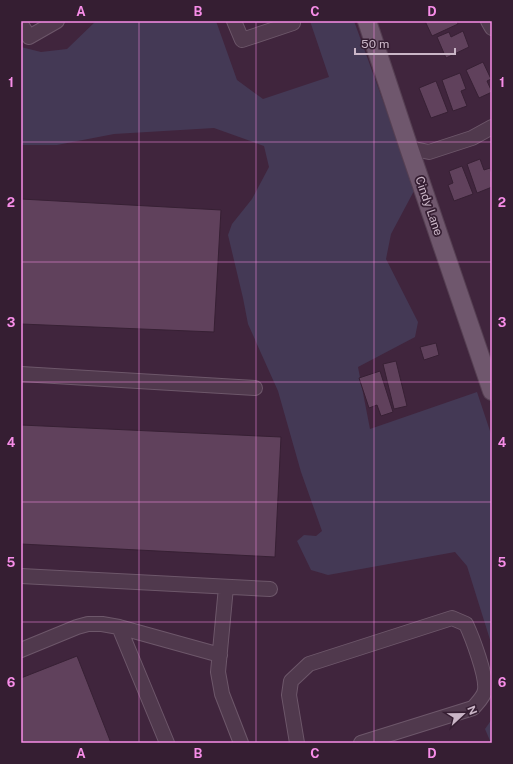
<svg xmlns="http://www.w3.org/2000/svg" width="513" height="764" font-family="'Public Sans',sans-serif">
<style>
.green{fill:#443955}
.building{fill:#60415c;stroke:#372034}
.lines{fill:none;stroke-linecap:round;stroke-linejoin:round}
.minor-casing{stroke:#6d576a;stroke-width:16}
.major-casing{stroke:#564053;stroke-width:20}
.minor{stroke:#50394d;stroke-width:14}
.major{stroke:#6f576d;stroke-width:18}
.grid{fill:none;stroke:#f78de8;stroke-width:1;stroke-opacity:0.55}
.labels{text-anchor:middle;stroke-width:3.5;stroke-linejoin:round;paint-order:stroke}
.street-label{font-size:12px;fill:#cab6c7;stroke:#351e32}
.neatline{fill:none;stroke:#f78de8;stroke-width:1.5}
.grid-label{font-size:13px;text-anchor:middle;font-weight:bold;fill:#f78de8}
</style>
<rect width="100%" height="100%" fill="#40253d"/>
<path class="green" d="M96,21H216L237,80L263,99L329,77L310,21H354L415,189L391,234L386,259L418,322L415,337L358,367L370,429L477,392L492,437V646L467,566L455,552L328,575L311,570L297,541L304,535L316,536L322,531L301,472L278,391L248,324L243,298L228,235L232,224L252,199L269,167L264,146L214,128L114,134L57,145H21V47L41,52L67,49Z
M492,719V743H491L485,729Z"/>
<path class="building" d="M425,21H457L458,24L432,36Z
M463,31L469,47L446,58L437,37L449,32L451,37Z
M483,62L491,79L487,81L492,92L479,98L466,70Z
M460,73L466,89L461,91L467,106L453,111L442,80Z
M436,81L448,112L431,118L419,88Z
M480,159L484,170L490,168L492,174V187L477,193L467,164Z
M462,166L473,194L454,201L448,185L453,183L449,171Z
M21,199L221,210L214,332L21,324Z
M436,343L439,355L424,360L420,347Z
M396,361L407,406L394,409L383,364Z
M380,371L393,412L381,416L377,405L369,408L359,378Z
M21,425L281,437L275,557L21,544Z
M77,656L111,743H21V678Z"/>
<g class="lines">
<g class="minor-casing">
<path id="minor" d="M234,21L242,40L293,23
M488,21L492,28
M21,24L29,37L57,21
M409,148L429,152L472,138L492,127
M21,374L255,388
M21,576L270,589
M226,587L218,672L222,694L241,743
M119,627L167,743
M21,650L77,627L88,624H102L119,627L220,655
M297,743L289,695L291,681L309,664L452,618L466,624C472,637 487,676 485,690C484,697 477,703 473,708L361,743"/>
</g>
<g class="major-casing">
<path id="major" d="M367,21L409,148L492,391"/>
</g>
<use href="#minor" class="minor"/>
<use href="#major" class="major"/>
</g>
<path class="grid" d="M139,21V743M256,21V743M374,21V743M21,142H492M21,262H492M21,382H492M21,502H492M21,622H492"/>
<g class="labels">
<g class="street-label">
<text transform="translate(429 206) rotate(71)" y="4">Cindy Lane</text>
</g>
</g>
<rect width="513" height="764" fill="none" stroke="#351e32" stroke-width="44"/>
<g transform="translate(463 714) rotate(68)" stroke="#351e32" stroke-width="3" paint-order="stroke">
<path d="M0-3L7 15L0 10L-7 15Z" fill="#cab6c7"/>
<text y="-6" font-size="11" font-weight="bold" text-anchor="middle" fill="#cab6c7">N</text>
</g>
<path d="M355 48v6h100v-6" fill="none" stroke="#cab6c7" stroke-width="2"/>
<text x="361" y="48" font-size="12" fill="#cab6c7" stroke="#351e32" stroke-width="3" paint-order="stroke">50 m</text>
<rect x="22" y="22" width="469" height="720" class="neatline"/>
<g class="grid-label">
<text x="81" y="16">A</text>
<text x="198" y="16">B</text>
<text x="315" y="16">C</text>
<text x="432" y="16">D</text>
<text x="11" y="87">1</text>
<text x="502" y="87">1</text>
<text x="11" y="207">2</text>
<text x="502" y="207">2</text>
<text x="11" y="327">3</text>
<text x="502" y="327">3</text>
<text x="11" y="447">4</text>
<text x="502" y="447">4</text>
<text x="11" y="567">5</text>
<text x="502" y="567">5</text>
<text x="11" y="687">6</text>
<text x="502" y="687">6</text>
<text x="81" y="758">A</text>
<text x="198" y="758">B</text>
<text x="315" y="758">C</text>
<text x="432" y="758">D</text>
</g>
</svg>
